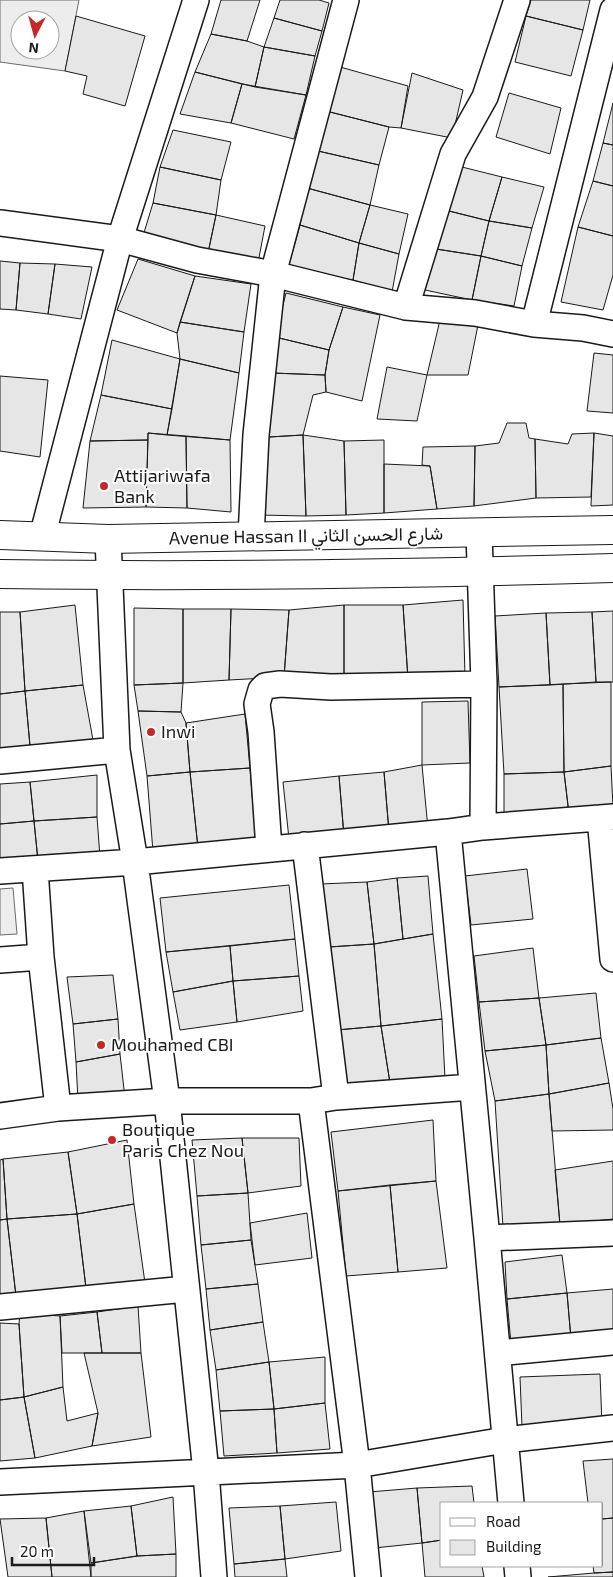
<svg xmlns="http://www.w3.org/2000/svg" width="613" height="1577" font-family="'Exo 2',Vazirmatn,sans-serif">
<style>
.built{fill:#ededed;stroke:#6a6a6a;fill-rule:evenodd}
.building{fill:#e6e6e6;stroke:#1a1a1a}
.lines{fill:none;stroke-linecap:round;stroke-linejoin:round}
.street-casing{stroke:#1a1a1a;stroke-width:28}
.primary-casing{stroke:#1a1a1a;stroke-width:30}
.street{stroke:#fff;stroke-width:25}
.primary{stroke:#fff;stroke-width:28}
.poi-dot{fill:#c62828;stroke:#fff;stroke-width:2}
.labels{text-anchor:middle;stroke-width:4;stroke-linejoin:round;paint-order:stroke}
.poi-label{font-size:18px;fill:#1a1a1a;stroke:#fff;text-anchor:start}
.street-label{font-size:18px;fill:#1a1a1a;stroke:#fff}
</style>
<rect width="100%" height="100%" fill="#fff"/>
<path class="built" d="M0,0H79L65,71L0,62ZM20,20H50V50H20Z
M13,888L17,934L0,935V889Z"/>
<path class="building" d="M221,0H260L247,41L211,34Z
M280,0H319L329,3L322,31L274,18Z
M531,0H590L583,30L526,16Z
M76,16L145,36L125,106L83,94L87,76L65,71Z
M526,16L583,30L571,76L515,62Z
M274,18L322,31L315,56L264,47Z
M211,34L247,41L264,47L255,87L195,72Z
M264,47L315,56L306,95L255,87Z
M340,67L408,86L401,128L389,127L326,111Z
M195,72L242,84L231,123L180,114Z
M412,73L463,90L452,138L401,128Z
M242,84L306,95L294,139L231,123Z
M509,93L561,108L550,154L496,137Z
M613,103V145L603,143Z
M326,111L389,127L379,165L318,151Z
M173,130L231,142L221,180L160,167Z
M603,143L613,145V186L593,181Z
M318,151L379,165L370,205L307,188Z
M458,166L502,177L489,221L449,211Z
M160,167L221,180L216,215L153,203Z
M502,177L544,187L532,228L489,221Z
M593,181L613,186V236L578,227Z
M307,188L370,205L359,243L300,225Z
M153,203L216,215L208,253L143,236Z
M370,205L408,214L399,254L359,243Z
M449,211L489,221L481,256L436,249Z
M216,215L265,226L258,263L208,253Z
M489,221L532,228L522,266L481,256Z
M300,225L359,243L353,280L288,268Z
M578,227L613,236V275L603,310L561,302Z
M359,243L399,254L392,292L353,280Z
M436,249L481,256L472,300L425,290Z
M481,256L522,266L514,306L472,300Z
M138,259L195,276L177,333L117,310Z
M0,261L20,263L16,310L0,309Z
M20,263L55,264L48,314L16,310Z
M55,264L92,267L81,319L48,314Z
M195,276L251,284L244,332L180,322Z
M286,293L343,307L329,350L275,337Z
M343,307L380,315L362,401L326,392L325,375L329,350Z
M440,320L478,325L468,375H427Z
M180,322L244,332L239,373L180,359L177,333Z
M275,337L329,350L325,375L272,373Z
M112,340L180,359L172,409L101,395Z
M594,353L613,355V413L587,411Z
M180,359L239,373L230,440L167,435Z
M387,367L427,375L417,421L377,419Z
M272,373L325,375L326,392L313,395L303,435L269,437Z
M0,376L48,380L40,457L0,451Z
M101,395L172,409L167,435L148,433V440L90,441Z
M507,423H526L529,438L535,439L536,498L474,506L475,446L499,443Z
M148,433L186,436L187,508L146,507Z
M594,433L591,497L536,498L535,439L568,444L572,434Z
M594,433L613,436V505L591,506Z
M303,435L306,516L259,515L269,437Z
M303,435L344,441L346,515L306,516Z
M186,436L230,440L231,512L187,508Z
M148,440L146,507L83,508L90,441Z
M384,440V513L346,515L344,441Z
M475,446L474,506L437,509L430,466L422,465L423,447Z
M384,464L430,466L437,509L384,513Z
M463,600L465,678L408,679L403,605Z
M75,605L83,685L25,691L20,612Z
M344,605H403L408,679H344Z
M344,605V679L284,677L289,610Z
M134,608L183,609V683L134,685Z
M183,609H231L229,680L183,683Z
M231,609L289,610L284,677L229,680Z
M613,611V682H596L592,612Z
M0,612H20L25,691L0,694Z
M592,612L596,682L550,685L546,613Z
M546,613L550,685L499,687L495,616Z
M611,682V766L564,772L563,684Z
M183,683L181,712L138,711L134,685Z
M563,684L564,772L504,774L499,687Z
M83,685L93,740L30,746L25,691Z
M25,691L30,746L0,749V694Z
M468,701L470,763L422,765V702Z
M138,711L181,712L186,723L190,772L147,776Z
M245,714L250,768L190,772L186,723Z
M422,765L428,829L389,832L384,772Z
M611,766L613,807L569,814L564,772Z
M250,768L256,843L198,848L190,772Z
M190,772L198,848L153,852L147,776Z
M384,772L389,832L344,836L339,776Z
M564,772L569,814L504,817V774Z
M97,775V817L34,821L30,782Z
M339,776L344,836L289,839L283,782Z
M30,782L34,821L0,824V784Z
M97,817L100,857L38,861L34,821Z
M34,821L38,861L0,863V824Z
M527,869L533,919L471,925L465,876Z
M428,876L433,934L403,939L397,878Z
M397,878L403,939L374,944L367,882Z
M367,882L374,944L329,947L321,884Z
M289,885L295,939L166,952L160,898Z
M433,934L442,1019L381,1026L374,944Z
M295,939L299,976L233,981L230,946Z
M374,944L381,1026L337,1030L329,947Z
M230,946L233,981L173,992L166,952Z
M533,948L539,998L479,1002L474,956Z
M113,975L118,1019L73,1024L67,977Z
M299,976L303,1011L237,1022L233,981Z
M233,981L237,1022L180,1030L173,992Z
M596,993L601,1038L546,1045L539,998Z
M539,998L546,1045L485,1051L479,1002Z
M118,1019L120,1054L76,1062L73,1024Z
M442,1019L445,1079L390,1083L381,1026Z
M381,1026L390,1083L342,1086L337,1030Z
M601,1038L609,1083L549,1094L546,1045Z
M546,1045L549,1094L495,1101L485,1051Z
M120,1054L125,1098L78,1101L76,1062Z
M609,1083L613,1109V1130L552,1131L549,1094Z
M549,1094L560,1225L503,1227L495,1101Z
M433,1120L436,1181L338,1191L331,1132Z
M242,1138L248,1193L197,1196L192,1140Z
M242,1138H299L301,1186L248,1193Z
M127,1140L134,1204L77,1214L68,1152Z
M68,1152L77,1214L7,1219L3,1159Z
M3,1159L7,1219L0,1220V1160Z
M613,1161V1219L560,1225L555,1170Z
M436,1181L447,1268L398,1272L390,1185Z
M390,1185L398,1272L346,1276L338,1191Z
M248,1193L251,1240L201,1245L197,1196Z
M134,1204L145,1283L86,1288L77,1214Z
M307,1213L312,1258L255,1265L250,1223Z
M77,1214L86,1288L16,1296L7,1219Z
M7,1219L16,1296L0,1297V1220Z
M251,1240L258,1284L206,1289L201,1245Z
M562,1255L567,1293L507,1299L505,1262Z
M258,1284L263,1322L210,1330L206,1289Z
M613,1289V1337L571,1339L567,1293Z
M567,1293L571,1339L511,1344L507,1299Z
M138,1306L141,1353H102L97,1312Z
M97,1312L102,1353H62L60,1316Z
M20,1313L60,1316L63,1387L24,1397L19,1324Z
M263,1322L269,1362L216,1370L210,1330Z
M0,1323L19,1324L24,1397L0,1400Z
M84,1353H141L151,1437L92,1446L98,1413Z
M325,1357V1403L274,1409L269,1362Z
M269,1362L274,1409L220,1411L216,1370Z
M600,1374L602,1424L522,1427L520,1377Z
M63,1387L67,1421L98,1413L92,1446L35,1458L24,1397Z
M24,1397L35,1458L0,1461V1400Z
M325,1403L330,1449L277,1453L274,1409Z
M274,1409L277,1453L224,1456L220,1411Z
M613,1459V1518L602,1519V1503H588L583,1461Z
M472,1486L474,1503H442V1540L422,1543L417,1488Z
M417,1488L422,1543L374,1548L369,1492Z
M173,1497L176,1554L137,1556L131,1506Z
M336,1502L341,1551L285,1559L280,1506Z
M131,1506L137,1556L91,1563L84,1511Z
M280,1506L285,1559L234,1564L229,1508Z
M84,1511L91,1577H52L46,1518Z
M46,1518L52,1577H8L0,1519Z
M613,1518V1572L594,1573L593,1566H602V1519Z
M442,1540V1566H482L484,1577H425L422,1543Z
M176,1554V1577H91V1563L137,1556Z
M285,1559L287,1577H235L234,1564Z
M613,1572V1577H548L594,1573Z"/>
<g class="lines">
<g class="street-casing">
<path id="street" d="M0,223L120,239L197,260L273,274L406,307L475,313L534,324L583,328L613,334
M406,307L453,154L485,97L517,0
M534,324L613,10
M479,533L484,684L483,827
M42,537L120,239L196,0
M251,537L256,435L273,274L346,0
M108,539L117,750L135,862L167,1101L206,1472L214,1577
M0,761L117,750
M600,818L613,959
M448,832L487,1238L511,1503
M305,845L336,1097
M269,849L261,732L257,704L261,690L265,686L280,684L331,687L484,684
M35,869L41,957L58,1108
M0,871L135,862L448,832L483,827L613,817
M0,960L41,957
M311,1101L357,1465L368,1577
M0,1116L58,1108L167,1101H311L336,1097L472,1087
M487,1238L613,1233
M0,1307L186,1289
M498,1353L613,1342
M0,1482L357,1465L505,1440L613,1428
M517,1566L518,1577"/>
</g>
<g class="primary-casing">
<path id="primary" d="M0,535L108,539L613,530
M0,574C204,577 409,574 613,568"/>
</g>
<use href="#street" class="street"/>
<use href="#primary" class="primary"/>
</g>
<g class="poi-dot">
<circle cx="104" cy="486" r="5"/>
<circle cx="151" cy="732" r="5"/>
<circle cx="101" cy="1045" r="5"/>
<circle cx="112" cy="1140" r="5"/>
</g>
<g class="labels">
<g class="poi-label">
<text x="114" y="482">Attijariwafa<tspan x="114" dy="21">Bank</tspan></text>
<text x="161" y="738">Inwi</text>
<text x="111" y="1051">Mouhamed CBI</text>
<text x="122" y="1136">Boutique<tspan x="122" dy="21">Paris Chez Nou</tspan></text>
</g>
<g class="street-label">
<text transform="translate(306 536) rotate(-1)" y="6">Avenue Hassan II شارع الحسن الثاني</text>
</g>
</g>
<rect x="440" y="1502" width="162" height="65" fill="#ffffff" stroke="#a3a3a3"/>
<rect x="450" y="1518" width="25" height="8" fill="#ffffff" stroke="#a3a3a3"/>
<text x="486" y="1527" font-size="15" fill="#1a1a1a">Road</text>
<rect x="450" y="1540" width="25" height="15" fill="#e6e6e6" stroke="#a3a3a3"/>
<text x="486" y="1552" font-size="15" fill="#1a1a1a">Building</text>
<g transform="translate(35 35) rotate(186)"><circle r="24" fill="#ffffff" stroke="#a3a3a3"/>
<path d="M0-4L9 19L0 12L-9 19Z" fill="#c62828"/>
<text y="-8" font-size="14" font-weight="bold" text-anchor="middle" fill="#1a1a1a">N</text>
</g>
<path d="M12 1557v8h82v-8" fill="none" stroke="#1a1a1a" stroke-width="2.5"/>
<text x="20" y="1557" font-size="15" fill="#1a1a1a" stroke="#ffffff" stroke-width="4" paint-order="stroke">20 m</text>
</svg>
